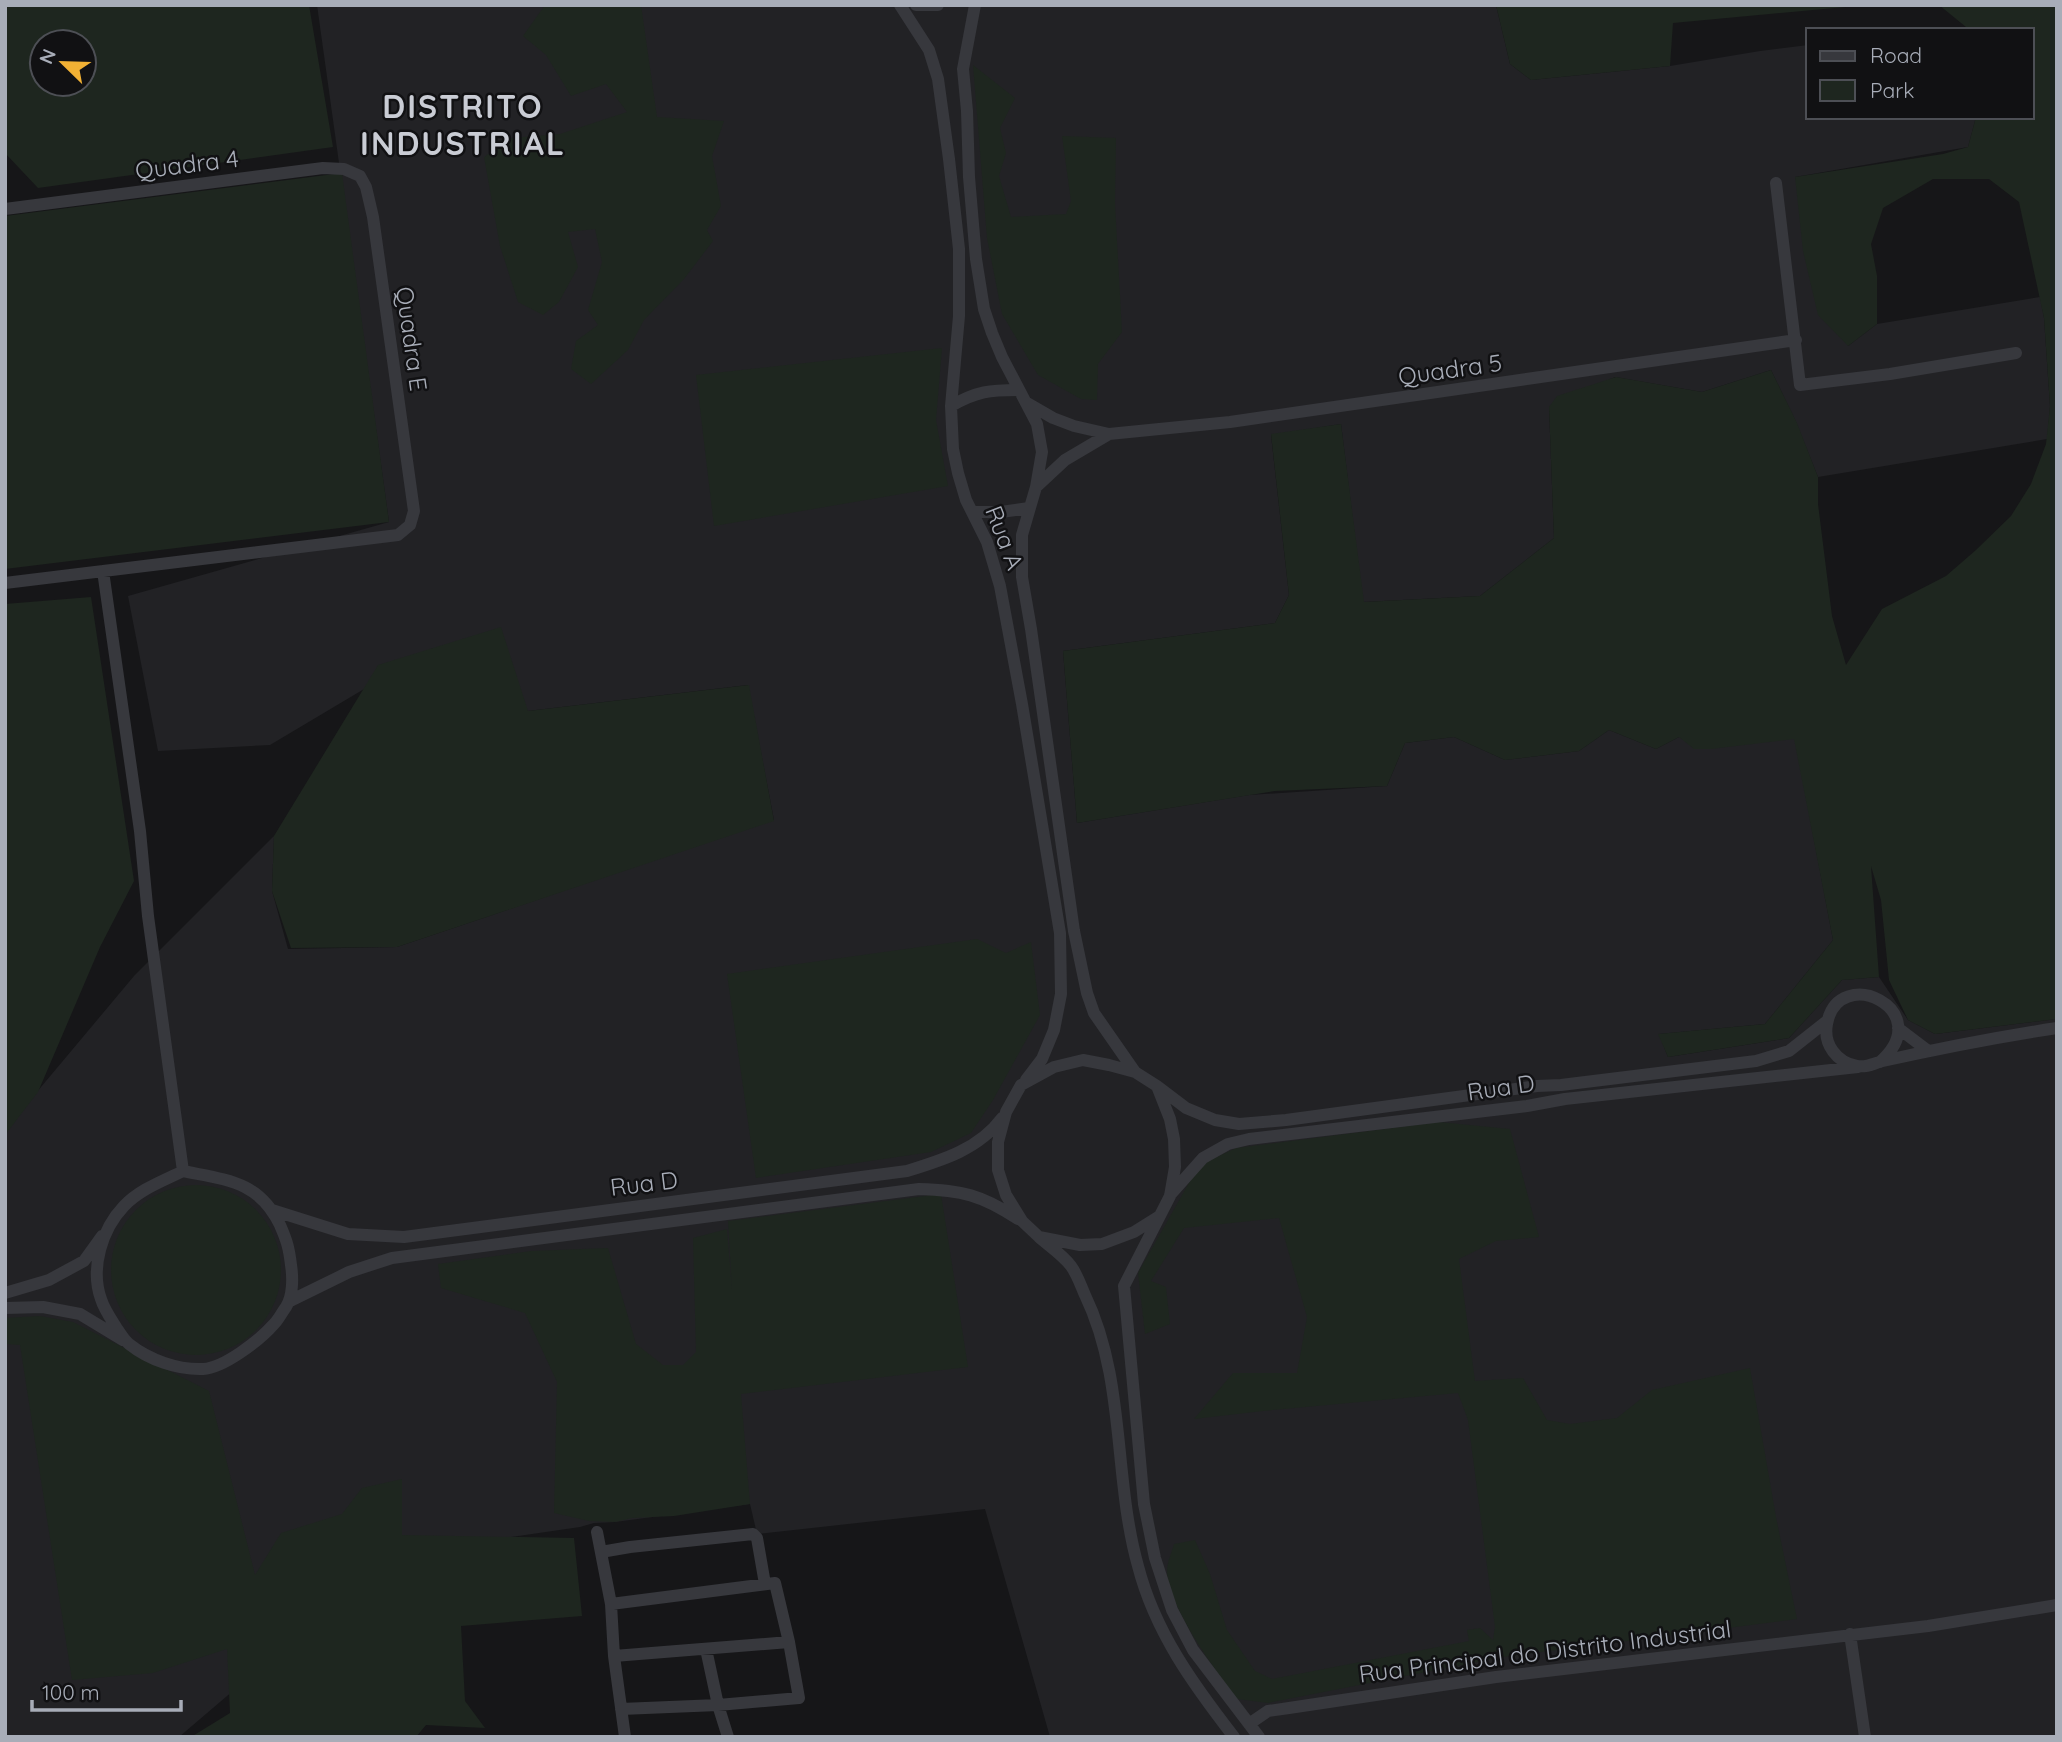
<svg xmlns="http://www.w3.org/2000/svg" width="2062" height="1742" font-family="Quicksand,sans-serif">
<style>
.built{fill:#222225}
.green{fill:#1e261f;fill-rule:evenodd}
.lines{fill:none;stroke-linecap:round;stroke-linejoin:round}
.street{stroke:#37383d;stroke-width:12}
.labels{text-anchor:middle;stroke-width:5;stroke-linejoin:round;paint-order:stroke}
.street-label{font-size:24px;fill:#a8adb8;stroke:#111113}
.district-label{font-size:32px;font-weight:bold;letter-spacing:2px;fill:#c9ccd4;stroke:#111113}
</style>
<rect width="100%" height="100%" fill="#161618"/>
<path class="built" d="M317,5H1496L1510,64L1531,80L1670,66L1760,51L1808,45V117H1976L1968,147L1795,177L1848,346L1877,324L2040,297L2044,318L2050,406L2047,439L1818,477L1796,422L1771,370L1702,392L1615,377L1549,407L1554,538L1480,596L1363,602L1341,424L1271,435L1289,595L1275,623L1063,651L1077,823L1249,795L1387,786L1405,743L1454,737L1505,760L1579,751L1609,730L1656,749L1679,737L1795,739L1833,940L1765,1024L1659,1034L1668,1057L1789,1038L1842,980L1879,977L1908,1020L1935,1034L2057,1019V1737H1050L985,1509L757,1534L750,1504L615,1522L594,1523L580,1527L393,1554L179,1737H5V1130L134,976L274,836L272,891L288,949L397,947L774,820L748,685L528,711L433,648L270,745L158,751L128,596L389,522Z"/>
<path class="green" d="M5,5H309L333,147L38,188L5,153ZM42,42H84V84H42Z
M545,5H641L657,117L724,121L712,156L721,206L707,230L713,241L684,279L644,320L628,350L591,384L571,369L576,341L598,325L588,310L602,262L595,229L568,232L578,267L559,302L543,315L518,302L500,246L484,157L511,138L560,134L627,112L606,84L571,96L546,55L523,36Z
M1496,5H1867L1673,23L1670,66L1531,80L1510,64Z
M1939,5H2057V1019L1935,1034L1908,1020L1889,980L1881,900L1871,866L1879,977L1842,980L1789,1038L1668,1057L1658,1034L1765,1024L1833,940L1794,739L1711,749H1694L1679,737L1656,749L1609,730L1579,751L1505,760L1454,737L1405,743L1387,786L1275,791L1077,823L1063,651L1275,623L1289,595L1271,434L1341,424L1364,602L1480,596L1554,538L1549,407L1557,396L1616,377L1702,392L1771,370L1797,423L1818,477V504L1832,616L1846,665L1882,609L1946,576L1976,550L2011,516L2031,484L2046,444L2050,406L2044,318L2019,202L1989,179H1933L1883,208L1871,244L1877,276V324L1848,346L1818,315L1803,251L1795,177L1943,154L1968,147L1976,117H2032V30H1967L1966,27Z
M973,65L1015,98L1000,128L1006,153L999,176L1011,217L1066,214L1071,201L1062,136L1116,138L1115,204L1122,332L1098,364L1097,400L1081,399L1038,375L1002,314L987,238Z
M342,173L389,522L5,569V216Z
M942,348L936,420L948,486L714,526L696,375Z
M91,597L134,881L100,947L38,1092L5,1135V604Z
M501,627L528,711L749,685L774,821L397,947L291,948L272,891L274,836L378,665Z
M977,939L1006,953L1031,942L1040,1015L993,1100L971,1133L931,1152L756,1178L727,974Z
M1439,1122L1510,1129L1539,1237L1496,1241L1459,1259L1475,1381L1523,1378L1547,1420L1570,1424L1617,1418L1652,1390L1750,1368L1776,1517L1797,1619L1503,1657L1268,1703L1237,1699C1216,1671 1167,1605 1167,1571C1167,1562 1172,1552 1174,1544L1195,1540L1210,1574L1227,1630L1255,1671L1272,1679L1469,1641L1467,1630L1480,1628L1493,1640L1495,1627L1468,1420L1458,1393L1263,1411L1194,1419L1233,1373H1297L1307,1317L1279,1218L1184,1228L1151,1281L1166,1287L1170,1324L1145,1334L1138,1273L1190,1181L1206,1162L1236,1148Z
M111 1270a85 85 0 1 1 170 0a85 85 0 1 1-170 0Z
M941,1194L968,1367L741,1394L750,1504L674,1516L632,1518L615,1522L589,1521L554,1513L557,1382L525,1313L441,1288L438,1264L531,1251L608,1248L636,1344L663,1365H683L696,1352L693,1238L727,1229L732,1290L728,1221Z
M40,1316L73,1322L209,1391L255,1575L281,1533L342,1514L362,1488L402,1479V1535L574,1538L582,1616L461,1626L465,1701L485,1728L426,1725L416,1737H191L230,1713L227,1649L153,1673L72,1680L20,1345L5,1344V1318Z"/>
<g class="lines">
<path class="street" d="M900,5L929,50L938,79L949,159L959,249V316L951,406L953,449L958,473L966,500L987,542L1000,586L1022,704L1060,933L1061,994L1054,1030L1042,1059L1026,1080
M916,5H938
M975,5L963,69L967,111L969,177L976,259L984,309L992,333L1002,357L1037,424L1042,452L1036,487L1022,535V577L1031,629L1074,931L1087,993L1094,1013L1135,1072
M1776,183L1800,385L1890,374L2016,353
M5,209L323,168L344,169L360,176L366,187L373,217L414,511L410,525L398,535L5,583
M1027,403L1053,418L1074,426L1109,434L1230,422L1796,340
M951,406C977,391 990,390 1019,390
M1036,487L1065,460L1109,434
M972,512H1001L1029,508
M103,571L140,831L148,916L183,1171
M1898,1028L1927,1050
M1880,1062C1939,1010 1838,962 1827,1024C1823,1044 1837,1063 1857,1066C1867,1068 1874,1063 1883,1061C1941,1048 1998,1037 2057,1028
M1157,1086L1186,1108L1215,1120L1239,1124L1286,1120L1537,1086L1561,1085L1756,1061L1789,1051L1827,1021
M183,1171C227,1180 259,1181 280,1225C287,1241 289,1248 291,1265C293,1278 293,1296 286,1307C282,1312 279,1319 274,1324C260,1340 224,1368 203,1369C178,1370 149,1360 129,1344C124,1340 120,1333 116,1327C111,1319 104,1309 101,1299C90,1268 102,1229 124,1206C140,1189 163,1181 183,1171Z
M1170,1195L1203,1158L1228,1144L1249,1139L1527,1106L1565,1099L1858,1067
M272,1210L348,1234L404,1237L907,1171C943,1160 979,1149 1002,1118
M1158,1217L1134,1232L1102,1244L1080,1245L1039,1237L1022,1221L1006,1195L998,1170V1142L1006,1112L1021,1085L1054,1067L1083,1060L1109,1065L1135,1072L1157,1086L1170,1119L1174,1139L1175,1167L1170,1196L1124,1286L1144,1504L1155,1558L1172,1610L1193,1650L1259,1737
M1039,1237C1049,1246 1063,1255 1071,1266C1077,1274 1081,1286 1085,1295C1126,1380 1113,1477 1138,1566C1155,1632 1193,1684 1234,1737
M5,1293L49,1280L84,1261L102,1236
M290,1301L349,1272L392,1258L919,1189C961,1190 982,1195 1018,1219
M5,1308L43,1307L80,1314L123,1340
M597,1532L611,1604L614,1656L625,1737
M601,1552L630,1547L753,1534L757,1538L765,1584
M611,1604L775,1583L789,1642L799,1698L718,1705L621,1709
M1850,1634L1865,1737
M706,1649L718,1705L728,1737
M614,1656L789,1642
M1249,1724L1268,1711L1289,1708L1496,1677L1928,1626L2057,1605"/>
</g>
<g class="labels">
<g class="street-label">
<text transform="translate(187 165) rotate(-7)" y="8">Quadra 4</text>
<text transform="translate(411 339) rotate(82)" y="8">Quadra E</text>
<text transform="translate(1450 370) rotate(-8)" y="8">Quadra 5</text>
<text transform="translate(1004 538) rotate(69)" y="8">Rua A</text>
<text transform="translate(1501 1088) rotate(-8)" y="8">Rua D</text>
<text transform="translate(644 1184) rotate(-7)" y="8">Rua D</text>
<text transform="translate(1545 1652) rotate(-7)" y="8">Rua Principal do Distrito Industrial</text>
</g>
<g class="district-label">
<text x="463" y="118">DISTRITO<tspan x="463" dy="37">INDUSTRIAL</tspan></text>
</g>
</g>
<rect width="2062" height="1742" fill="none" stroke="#a8adb8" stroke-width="14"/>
<rect x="1806" y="28" width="228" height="91" fill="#111113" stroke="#4d4f55" stroke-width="2"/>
<rect x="1820" y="51" width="35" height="10" fill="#37383d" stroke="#4d4f55" stroke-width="2"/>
<text x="1870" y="63" font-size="21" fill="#a8adb8">Road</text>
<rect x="1820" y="80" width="35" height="21" fill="#1e261f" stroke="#4d4f55" stroke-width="2"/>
<text x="1870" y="98" font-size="21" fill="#a8adb8">Park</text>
<g transform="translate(63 63) rotate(293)"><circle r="33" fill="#111113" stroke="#4d4f55" stroke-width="2"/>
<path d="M0-5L12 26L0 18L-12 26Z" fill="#f2b134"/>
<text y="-10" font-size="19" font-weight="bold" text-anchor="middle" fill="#a8adb8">N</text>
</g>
<path d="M32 1700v10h149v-10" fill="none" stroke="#a8adb8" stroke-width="3.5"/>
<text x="42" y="1700" font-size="21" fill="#a8adb8" stroke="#111113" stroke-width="5" paint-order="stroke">100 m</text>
</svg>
